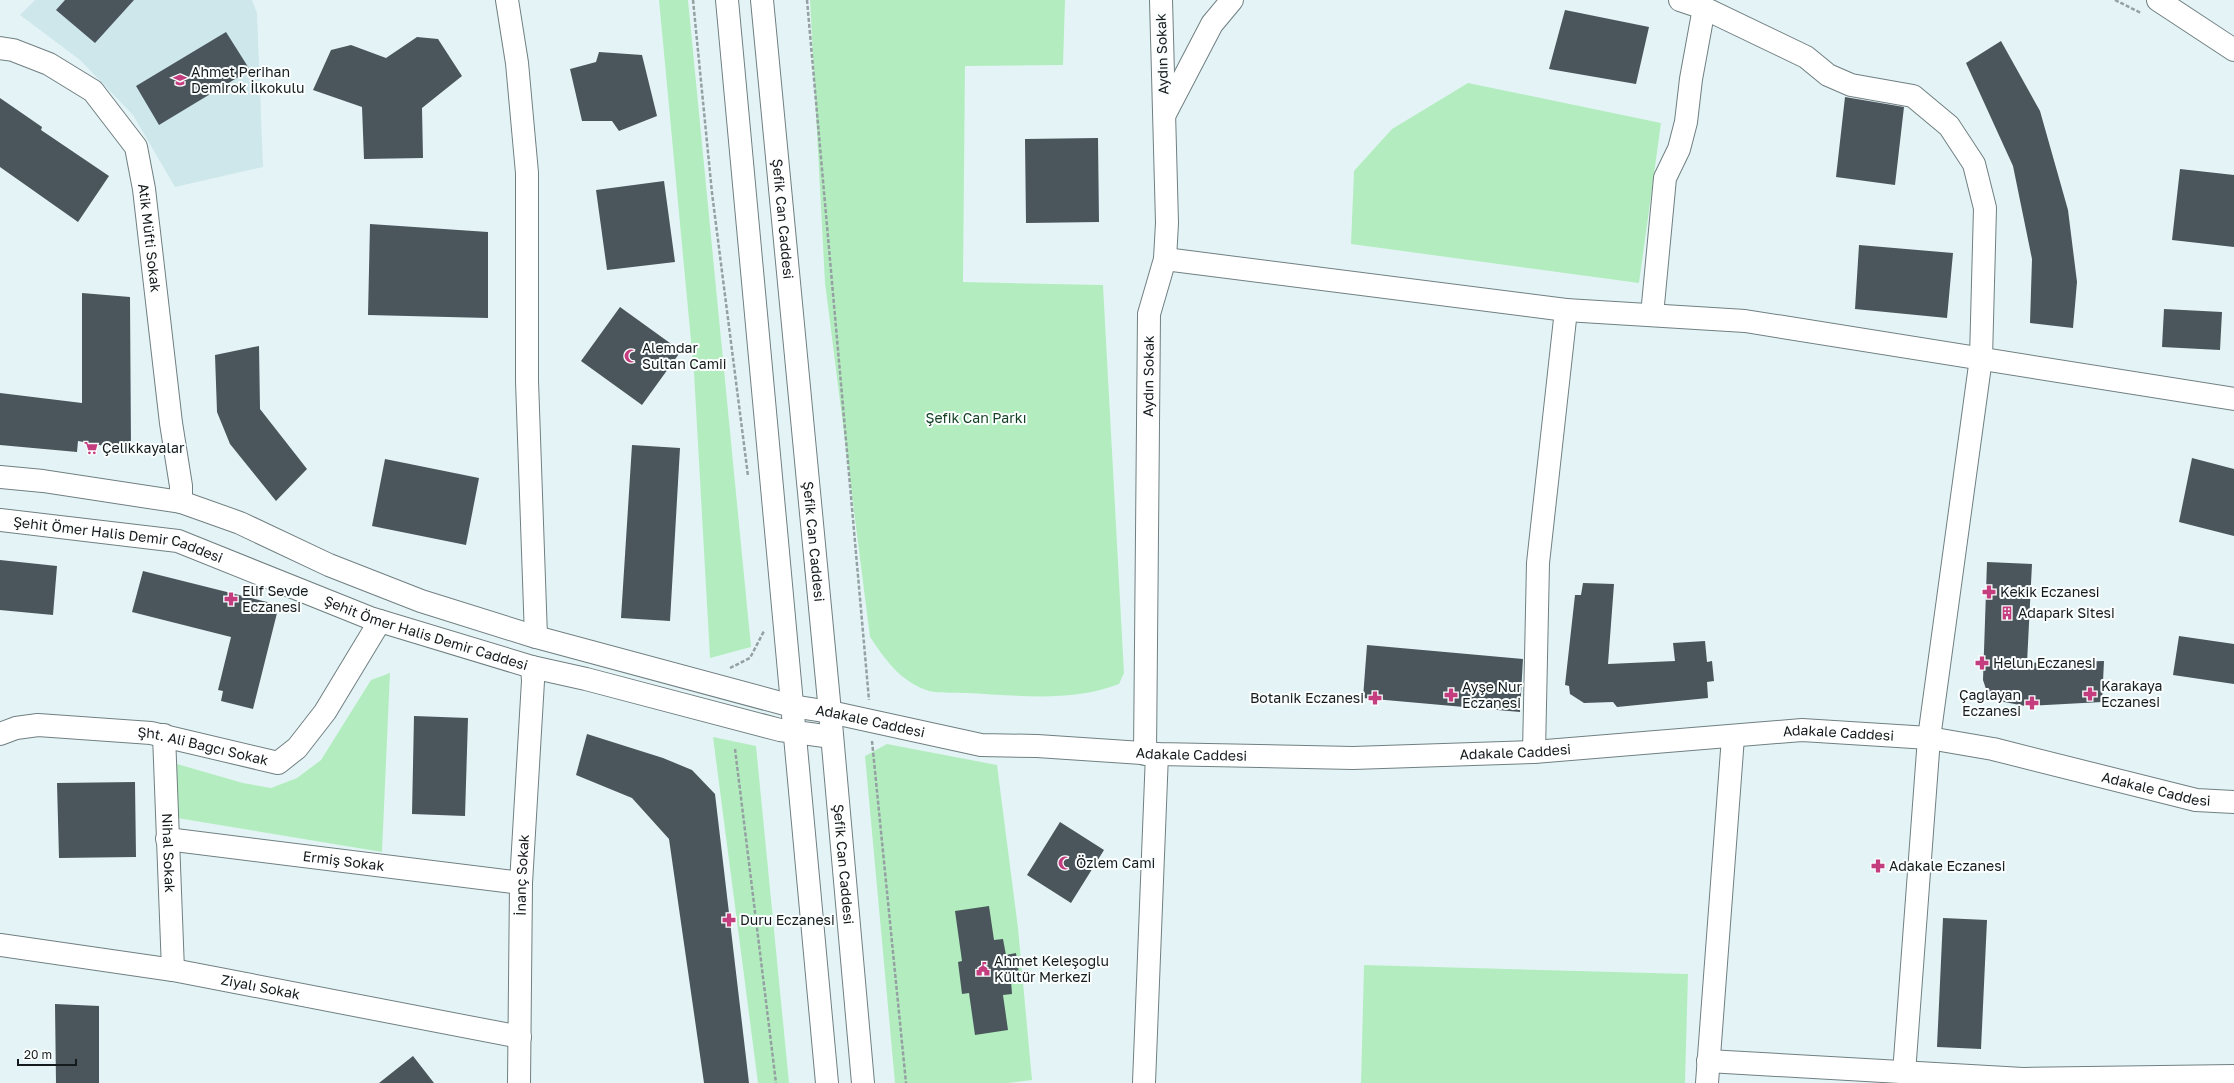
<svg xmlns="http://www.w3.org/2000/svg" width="2234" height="1083" font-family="'Golos Text',sans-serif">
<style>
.built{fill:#cee7eb}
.green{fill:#b3edbf}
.building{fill:#4b555c}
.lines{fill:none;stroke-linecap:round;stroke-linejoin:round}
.street-casing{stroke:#707f81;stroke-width:24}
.secondary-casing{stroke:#707f81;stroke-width:24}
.highway-casing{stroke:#707f81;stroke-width:24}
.path{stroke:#94a0a2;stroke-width:2.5;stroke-dasharray:4 2;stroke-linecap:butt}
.street{stroke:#fff;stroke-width:22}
.secondary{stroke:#fff;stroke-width:22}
.highway{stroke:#fff;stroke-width:22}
.labels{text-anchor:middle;stroke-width:4;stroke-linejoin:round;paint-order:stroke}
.street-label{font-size:14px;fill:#151b1c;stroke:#fbfefe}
.poi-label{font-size:14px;fill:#151b1c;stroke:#fbfefe;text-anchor:start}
.park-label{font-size:14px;fill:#113f20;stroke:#fbfefe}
</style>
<rect width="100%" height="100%" fill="#e4f4f6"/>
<path class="built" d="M35,0H252L257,13L263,167L175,187L133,115L80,60L20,15Z"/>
<path class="green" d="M659,0H688L751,647L710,658L694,373Z
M810,0H1065L1063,65L965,66L963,282L1103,285L1124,673L1119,684C1071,703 1016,695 965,693C954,692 937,694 926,690C899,680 885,659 870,637L825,283Z
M1468,83L1661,123L1639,283L1351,244L1354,171L1392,129Z
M390,673L382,852L177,818V764L243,783L271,788L297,778L321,760L371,680Z
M713,737L756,746L789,1083H758Z
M887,744L997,765L1018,928L1032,1080L1008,1083H895L865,756Z
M1364,965L1688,974L1685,1083H1361Z"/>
<path class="building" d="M65,0H134L95,43L56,10Z
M1565,10L1649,27L1636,84L1549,69Z
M226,32L250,70L159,125L136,86Z
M417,37L438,39L462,76L422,108L423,158L364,159L362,107L313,90L331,50L351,45L386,58Z
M2001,41L2040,111L2068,210L2077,282L2073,328L2030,323L2032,259L2013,166L1966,63Z
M599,52L642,55L657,116L619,131L612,121H582L570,69L596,62Z
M1845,97L1904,107L1895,185L1836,177Z
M0,98L42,127L41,130L109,176L78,222L0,167Z
M1098,138L1099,222L1026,223L1025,139Z
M2180,169L2234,175V247L2172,240Z
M664,181L675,262L607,270L596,190Z
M370,224L488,232V318L368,315Z
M1859,245L1953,253L1947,318L1855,309Z
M82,293L130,297L131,451L78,441L77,452L0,445V393L82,403Z
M620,307L681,351L642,405L581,361Z
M2164,309L2222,312L2220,350L2162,347Z
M259,346L260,409L307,469L276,501L230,444L217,412L215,355Z
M632,445L680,448L670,621L621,618Z
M2192,458L2234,469V536L2179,522Z
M385,459L479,478L466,545L372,526Z
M0,560L57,566L53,615L0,610Z
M1987,562L2032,564L2027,663L2104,661L2102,702L2025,706L1999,701L1987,692L1983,680Z
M143,571L279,605L253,709L221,701L223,691L218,690L231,637L132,612Z
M1583,583L1614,584L1608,664L1675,661L1673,643L1705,641L1707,662L1712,661L1714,681L1707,682L1708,698L1617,707L1613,702L1584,703L1570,694L1569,686L1565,685L1575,595H1581Z
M2179,636L2234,644V684L2173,675Z
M1367,645L1523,659L1520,712L1363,698Z
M414,716L468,718L465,816L412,814Z
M587,734L663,758L692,770L715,794L749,1083H704L669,839L632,798L576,775Z
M135,782L136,857L59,858L57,783Z
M1060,822L1104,850L1071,903L1027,875Z
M989,906L994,940L1003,939L1006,955L1016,953L1020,980L1011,981L1012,994L1003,995L1008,1030L975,1035L969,993L962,994L958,962L962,961L955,911Z
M1943,918L1987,920L1981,1049L1937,1047Z
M55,1004L99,1006V1083H56Z
M413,1056L434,1083H379Z"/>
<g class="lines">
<g class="street-casing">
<g id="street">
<path d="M507,0L517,63L527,173V381L536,637"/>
<path d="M1704,8L1806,57L1828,75L1851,85L1913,96L1949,126L1974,164L1985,208L1981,358L1929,738L1904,1073"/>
<path d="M1165,114L1212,24L1232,0"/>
<path d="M1165,259L1566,310L1745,321L2234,399"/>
<path d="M1652,315L1665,178L1679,149L1686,122L1691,79L1704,8L1680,0"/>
<path id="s1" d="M0,734L16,728L38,725L151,733L278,763L297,748L325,712L380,621"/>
<path id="s2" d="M164,735L173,970"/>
<path d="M1534,752L1538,563L1566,310"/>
<path id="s3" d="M1145,754L1149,314L1165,259L1167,223L1161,0"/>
<path id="s4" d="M167,839L521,883"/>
<path id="s5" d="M0,945L173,970L520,1037"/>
<path d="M1708,1061L2023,1079L2234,1076"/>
<path id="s6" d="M519,1083L521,883L533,681L532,667"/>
<path d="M1144,1083L1157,754"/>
<path d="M1707,1083L1733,737"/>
</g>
</g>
<g class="secondary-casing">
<g id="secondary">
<path d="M727,0L827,1083"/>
<path id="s7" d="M762,0L830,712L863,1083"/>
<path id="s8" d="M0,48L13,50L49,64L93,91L136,147L144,189L171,423L181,486V502"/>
<path id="s9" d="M0,477L43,481L181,502L240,523L329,565L421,601L536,637L792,706L830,712L981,745L1037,746L1157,754L1353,758L1534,752L1802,730L1929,738L1993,749L2196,800L2234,802"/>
<path id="s10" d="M0,520L178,541L370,618L532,667L586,679L780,730L832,737"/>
</g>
</g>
<g class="highway-casing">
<path id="highway" d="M2158,0L2234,50"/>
</g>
<path class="path" d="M693,0L712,193L748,476
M807,0L869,700
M2115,0L2141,13
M730,668L750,658L764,631
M872,741L906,1083
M735,749L776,1083"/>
<use href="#street" class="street"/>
<use href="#secondary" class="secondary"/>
<use href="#highway" class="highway"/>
</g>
<defs>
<g id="school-bare" transform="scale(1.08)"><path d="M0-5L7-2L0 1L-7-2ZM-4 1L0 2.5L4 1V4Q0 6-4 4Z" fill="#c33d7f" stroke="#fbfefe" stroke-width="2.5" paint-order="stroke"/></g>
<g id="mosque-bare" transform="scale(1.08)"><path d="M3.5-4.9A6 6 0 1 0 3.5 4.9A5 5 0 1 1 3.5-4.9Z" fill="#c33d7f" stroke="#fbfefe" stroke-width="2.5" paint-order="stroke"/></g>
<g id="supermarket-bare" transform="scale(1.08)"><path d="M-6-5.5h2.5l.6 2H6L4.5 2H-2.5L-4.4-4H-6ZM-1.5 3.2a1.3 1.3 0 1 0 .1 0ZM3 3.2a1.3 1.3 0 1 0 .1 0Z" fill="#c33d7f" stroke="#fbfefe" stroke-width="2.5" paint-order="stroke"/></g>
<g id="pharmacy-bare" transform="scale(1.08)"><path d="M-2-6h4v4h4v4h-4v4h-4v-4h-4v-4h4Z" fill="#c33d7f" stroke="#fbfefe" stroke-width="2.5" paint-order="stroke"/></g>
<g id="building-bare" transform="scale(1.08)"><path d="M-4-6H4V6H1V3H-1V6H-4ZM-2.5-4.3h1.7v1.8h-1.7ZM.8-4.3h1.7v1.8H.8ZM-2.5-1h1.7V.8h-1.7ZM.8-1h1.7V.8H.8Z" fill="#c33d7f" stroke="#fbfefe" stroke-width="2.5" paint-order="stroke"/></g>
<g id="civic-bare" transform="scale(1.08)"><path d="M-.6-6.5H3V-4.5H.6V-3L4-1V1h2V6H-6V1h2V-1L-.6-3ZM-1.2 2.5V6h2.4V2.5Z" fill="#c33d7f" stroke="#fbfefe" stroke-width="2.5" paint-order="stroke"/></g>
</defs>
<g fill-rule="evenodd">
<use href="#school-bare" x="180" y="80"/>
<use href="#mosque-bare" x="631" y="356"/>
<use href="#supermarket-bare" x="91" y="448"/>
<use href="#pharmacy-bare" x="1989" y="592"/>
<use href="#pharmacy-bare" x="231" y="599"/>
<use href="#building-bare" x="2007" y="613"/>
<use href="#pharmacy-bare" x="1982" y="663"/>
<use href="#pharmacy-bare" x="2090" y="694"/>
<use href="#pharmacy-bare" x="1451" y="695"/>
<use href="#pharmacy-bare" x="1375" y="698"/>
<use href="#pharmacy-bare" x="2032" y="703"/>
<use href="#mosque-bare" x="1065" y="863"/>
<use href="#pharmacy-bare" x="1878" y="866"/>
<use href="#pharmacy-bare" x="729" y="920"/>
<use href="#civic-bare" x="983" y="969"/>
</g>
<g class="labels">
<g class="street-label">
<text transform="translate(1162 54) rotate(-92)" y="5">Aydın Sokak</text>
<text dy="5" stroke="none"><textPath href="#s7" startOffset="220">Şefik Can Caddesi</textPath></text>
<text dy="5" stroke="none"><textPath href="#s8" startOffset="266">Atik Müfti Sokak</textPath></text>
<text dy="5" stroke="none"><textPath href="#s3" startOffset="378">Aydın Sokak</textPath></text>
<text dy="5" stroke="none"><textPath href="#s10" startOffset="120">Şehit Ömer Halis Demir Caddesi</textPath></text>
<text dy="5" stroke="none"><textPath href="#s7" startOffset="544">Şefik Can Caddesi</textPath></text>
<text dy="5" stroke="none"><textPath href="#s10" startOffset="444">Şehit Ömer Halis Demir Caddesi</textPath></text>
<text dy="5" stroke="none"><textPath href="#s9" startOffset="908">Adakale Caddesi</textPath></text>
<text dy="5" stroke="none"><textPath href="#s9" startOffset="1880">Adakale Caddesi</textPath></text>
<text dy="5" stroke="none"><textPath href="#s1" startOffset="206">Şht. Ali Bağcı Sokak</textPath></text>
<text dy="5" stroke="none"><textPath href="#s9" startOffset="1556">Adakale Caddesi</textPath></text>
<text dy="5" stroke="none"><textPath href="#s9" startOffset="1232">Adakale Caddesi</textPath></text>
<text dy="5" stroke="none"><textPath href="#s9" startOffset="2204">Adakale Caddesi</textPath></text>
<text dy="5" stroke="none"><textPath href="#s2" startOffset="118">Nihal Sokak</textPath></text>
<text dy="5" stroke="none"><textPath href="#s4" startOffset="178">Ermiş Sokak</textPath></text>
<text dy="5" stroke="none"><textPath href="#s7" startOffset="868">Şefik Can Caddesi</textPath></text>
<text dy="5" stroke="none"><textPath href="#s6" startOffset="208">İnanç Sokak</textPath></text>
<text dy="5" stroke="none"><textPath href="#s5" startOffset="264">Ziyalı Sokak</textPath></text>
</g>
<g class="poi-label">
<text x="191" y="77">Ahmet Perihan<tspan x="191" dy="16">Demirok İlkokulu</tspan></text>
<text x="642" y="353">Alemdar<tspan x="642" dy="16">Sultan Camii</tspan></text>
<text x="102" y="453">Çelikkayalar</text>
<text x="242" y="596">Elif Sevde<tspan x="242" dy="16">Eczanesi</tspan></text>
<text x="2000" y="597">Kekik Eczanesi</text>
<text x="2018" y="618">Adapark Sitesi</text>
<text x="1993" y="668">Helun Eczanesi</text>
<text x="2101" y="691">Karakaya<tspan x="2101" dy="16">Eczanesi</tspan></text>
<text x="1462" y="692">Ayşe Nur<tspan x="1462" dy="16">Eczanesi</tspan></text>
<text x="2021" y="700" text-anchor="end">Çağlayan<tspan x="2021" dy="16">Eczanesi</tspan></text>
<text x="1364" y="703" text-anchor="end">Botanik Eczanesi</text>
<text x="1076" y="868">Özlem Cami</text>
<text x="1889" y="871">Adakale Eczanesi</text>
<text x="740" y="925">Duru Eczanesi</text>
<text x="994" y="966">Ahmet Keleşoğlu<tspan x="994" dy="16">Kültür Merkezi</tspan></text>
</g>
<g class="park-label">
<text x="976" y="423">Şefik Can Parkı</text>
</g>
</g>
<path d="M18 1059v6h58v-6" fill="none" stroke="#151b1c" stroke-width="2"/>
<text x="24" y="1059" font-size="12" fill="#151b1c" stroke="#fbfefe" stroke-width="3" paint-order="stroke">20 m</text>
</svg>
